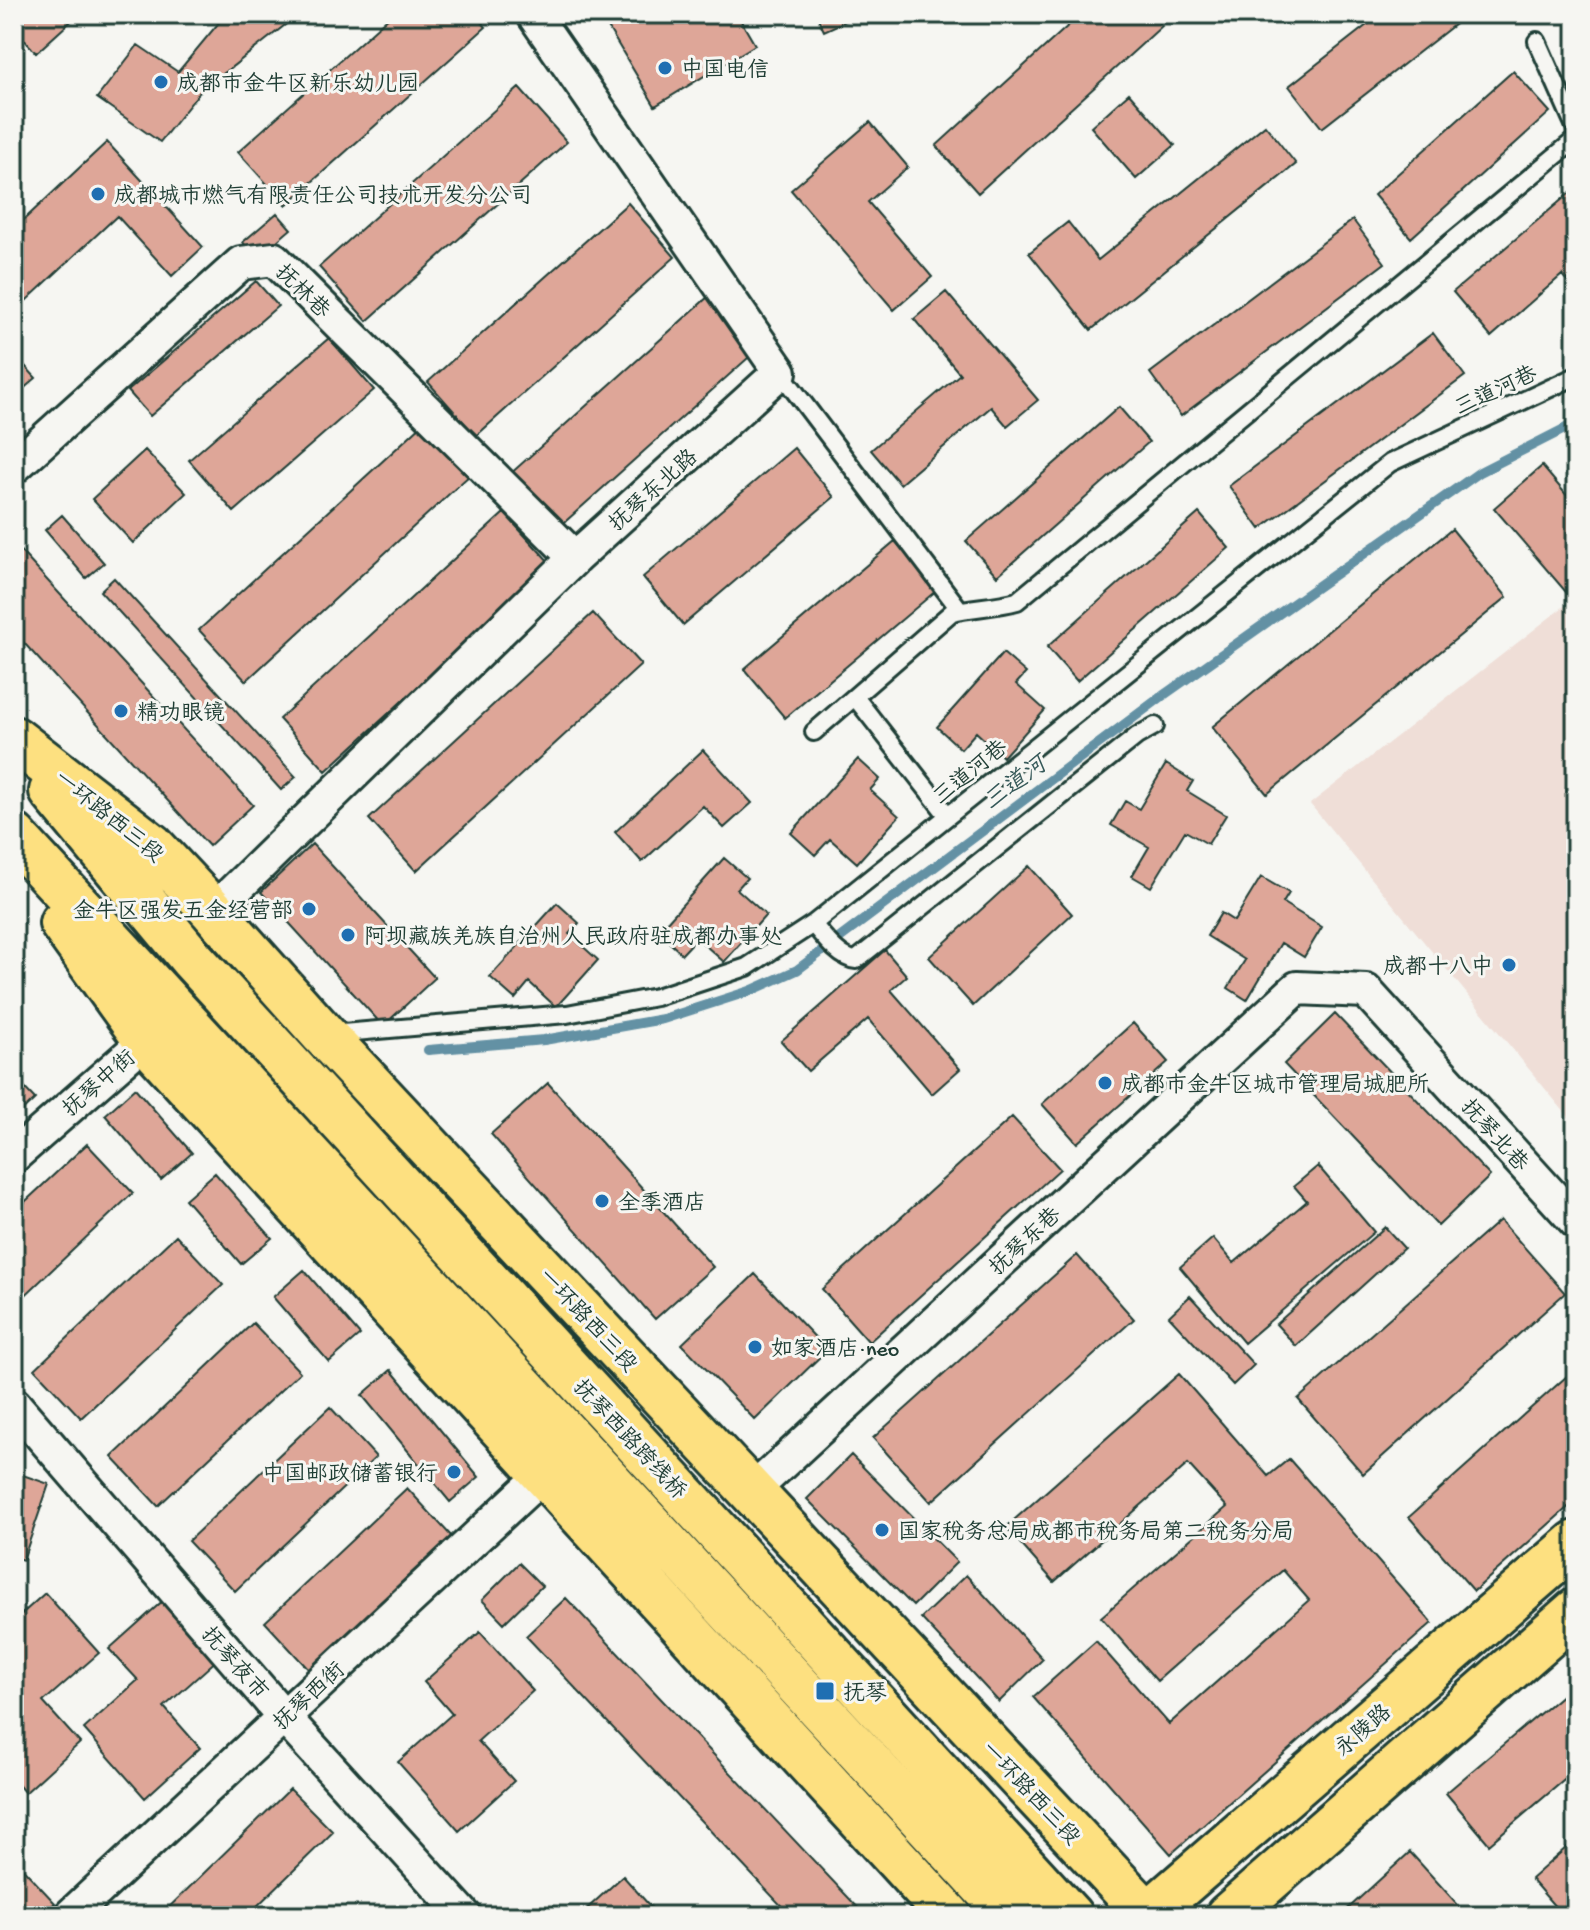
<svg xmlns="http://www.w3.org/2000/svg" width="1590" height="1930" font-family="'Gochi Hand','LXGW WenKai TC',sans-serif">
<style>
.built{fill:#efded7}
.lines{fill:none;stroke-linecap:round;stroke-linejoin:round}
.stream{stroke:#6391a4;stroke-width:10}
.building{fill:#dea698;stroke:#1f3d34;stroke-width:2}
.lane-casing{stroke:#1f3d34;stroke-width:22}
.street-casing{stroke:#1f3d34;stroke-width:38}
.primary-casing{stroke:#1f3d34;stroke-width:50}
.lane{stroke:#f6f6f2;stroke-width:16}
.street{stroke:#f6f6f2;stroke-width:32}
.primary{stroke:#fde080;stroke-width:44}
.poi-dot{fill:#1f6fb2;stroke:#f6f6f2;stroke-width:3}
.labels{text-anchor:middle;stroke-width:6;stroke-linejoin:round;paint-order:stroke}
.poi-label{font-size:22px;fill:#1f3d34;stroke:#f6f6f2;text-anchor:start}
.street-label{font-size:22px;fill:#1f3d34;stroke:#f6f6f2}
.water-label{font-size:24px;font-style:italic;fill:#365959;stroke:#f6f6f2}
</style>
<rect width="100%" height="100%" fill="#f6f6f2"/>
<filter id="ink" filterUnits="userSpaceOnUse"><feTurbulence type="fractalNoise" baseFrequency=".0125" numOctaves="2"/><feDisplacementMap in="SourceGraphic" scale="16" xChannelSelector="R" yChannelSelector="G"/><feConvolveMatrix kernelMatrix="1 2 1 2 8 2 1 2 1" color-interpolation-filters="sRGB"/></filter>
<g filter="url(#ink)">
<path class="built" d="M1576,597V1126L1310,804Z"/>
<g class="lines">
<path class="stream" d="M428,1050L544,1040L663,1019L750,991L797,970L1161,697L1480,472L1576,423"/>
</g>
<path class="building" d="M14,14H79L36,53L14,28Z
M226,14H299L199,93L160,142L97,98L138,45L178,72Z
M392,14H475L486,27L286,205L238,152Z
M600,14H737L755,45L655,106Z
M816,14H861L824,31Z
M1081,14H1151L1162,26L978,193L936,146Z
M1381,14H1468L1322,128L1289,86Z
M1513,71L1550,112L1411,238L1374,195Z
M519,88L567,142L367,321L319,267Z
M1129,93L1175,145L1136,179L1091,127Z
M870,122L908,167L868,202L932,277L894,310L791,190Z
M1265,125L1296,164L1091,330L1029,253L1068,222L1098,260Z
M107,142L203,247L172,276L117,216L14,312V229Z
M1571,192L1576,198V292L1562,275L1491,337L1453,292Z
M628,203L675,257L476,436L428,382Z
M277,213L291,229L256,259L243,242Z
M1353,220L1385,263L1181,416L1150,373Z
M256,281L278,306L150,416L128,391Z
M946,292L1038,400L1007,426L991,407L900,484L871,450L960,374L914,319Z
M709,296L757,350L557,529L509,475Z
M1433,333L1465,376L1260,529L1229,486Z
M329,338L374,390L234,512L189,460Z
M14,354L36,378L14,397Z
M1119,407L1149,442L997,576L966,541Z
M424,423L471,474L246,681L199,630Z
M794,448L834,497L683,625L643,577Z
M145,450L186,493L133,543L92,499Z
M1542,466L1574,504L1576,502V583L1566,592L1494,508Z
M504,513L551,564L326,771L279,719Z
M1199,513L1229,548L1077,681L1047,647Z
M62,515L104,563L86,578L45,530Z
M1452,529L1507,597L1267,794L1212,727Z
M895,541L937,590L785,718L744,669Z
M14,544L253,805L209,846L14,632Z
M114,578L296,777L281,790L100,591Z
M593,613L641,665L416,871L369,819Z
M1003,653L1026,673L1016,684L1045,710L1003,757L976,732L961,749L937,727Z
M703,750L752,803L724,828L703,806L642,862L615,832Z
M858,759L880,779L870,790L899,816L857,863L830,839L815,855L791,833Z
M1166,764L1193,781L1187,791L1226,815L1208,844L1185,831L1151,887L1132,876L1149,847L1111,825L1125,801L1139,809Z
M312,844L435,978L383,1026L261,892Z
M724,858L747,878L737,889L766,915L724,962L697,938L682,954L658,932Z
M1029,866L1072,914L973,1006L929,957Z
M1261,877L1289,893L1283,903L1322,927L1304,957L1281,943L1247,1000L1228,988L1245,960L1207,936L1221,913L1234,921Z
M557,903L579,923L569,934L598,960L556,1007L529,982L515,999L490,977Z
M885,950L907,976L891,990L960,1069L932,1094L868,1019L808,1071L781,1041Z
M1335,1014L1490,1176L1438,1226L1284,1064Z
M1133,1023L1168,1062L1077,1143L1042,1104Z
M14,1077L35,1099L14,1119Z
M548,1083L713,1267L655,1319L491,1134Z
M135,1088L192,1153L161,1180L105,1115Z
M1012,1117L1060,1169L869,1342L822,1289Z
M87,1144L133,1193L14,1306V1212Z
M1318,1166L1374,1232L1244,1343L1180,1267L1213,1238L1234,1263L1307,1201L1294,1186Z
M215,1173L272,1238L241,1264L185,1199Z
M1500,1220L1565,1293L1363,1474L1298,1399Z
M1385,1227L1404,1248L1296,1346L1276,1324Z
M176,1235L223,1285L81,1418L35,1369Z
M1077,1255L1134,1319L931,1502L873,1438Z
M304,1270L360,1335L329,1362L273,1297Z
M755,1274L827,1350L755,1420L682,1344Z
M1190,1296L1254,1365L1233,1385L1169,1316Z
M253,1323L300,1372L158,1506L112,1457Z
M1576,1368V1500L1474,1591L1409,1517Z
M391,1370L479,1477L450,1502L362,1395Z
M1179,1374L1268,1476L1289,1459L1432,1623L1171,1854L1033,1697L1096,1641L1169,1724L1309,1600L1283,1570L1157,1681L1101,1617L1227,1507L1188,1464L1054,1582L1006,1527Z
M330,1407L376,1457L235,1591L188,1541Z
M851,1455L957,1562L913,1606L807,1499Z
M14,1472L49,1484L23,1560L14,1557Z
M407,1488L453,1538L311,1672L265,1622Z
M519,1563L542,1586L504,1623L482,1600Z
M966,1575L1043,1659L999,1702L921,1618Z
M45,1593L99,1653L43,1702L80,1743L25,1793L14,1780V1679L18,1676L14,1672V1621Z
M166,1598L219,1658L164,1707L200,1748L145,1798L84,1729L138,1680L109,1649Z
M566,1598L862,1912L858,1916H791L526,1636Z
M480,1632L533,1691L478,1741L514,1781L459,1831L398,1762L452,1714L424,1682Z
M1576,1683V1770L1489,1844L1446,1793Z
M290,1789L333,1832L247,1916H160Z
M1576,1839V1916H1563L1531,1879Z
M1410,1852L1468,1916H1340Z
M14,1859L55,1903L41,1916H14Z
M623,1876L659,1916H579Z"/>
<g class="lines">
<g class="lane-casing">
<path id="lane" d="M1537,41L1576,129
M780,372L960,610
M855,697L948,816
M814,732L952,612C974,607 996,607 1017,601L1576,139
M813,924C823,936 840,959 856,960L1137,736L1155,726
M331,1034L567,1014L656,997L747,967L813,924L1390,463L1576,376"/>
</g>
<g class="street-casing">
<path id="street" d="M14,467L241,263L274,259L575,558
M213,911L575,558L780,372L533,14
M14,1156L146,1040
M14,1404L284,1717L465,1916
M751,1492L1297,988L1366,991L1576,1222
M70,1916L545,1473"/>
</g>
<g class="primary-casing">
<path id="primary" d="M14,739L152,846L213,911L323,1034L1149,1916
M52,791L192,959L1070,1916
M14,836L1011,1916
M62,923L146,1040L949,1916
M1146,1916L1576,1543
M1228,1916L1576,1611"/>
</g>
<use href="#lane" class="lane"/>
<use href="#street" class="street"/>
<use href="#primary" class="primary"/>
</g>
</g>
<g class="poi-dot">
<circle cx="665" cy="68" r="8"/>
<circle cx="161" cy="82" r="8"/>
<circle cx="98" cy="194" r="8"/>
<circle cx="121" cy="711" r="8"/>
<circle cx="309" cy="909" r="8"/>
<circle cx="348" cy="935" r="8"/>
<circle cx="1509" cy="965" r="8"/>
<circle cx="1105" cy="1083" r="8"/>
<circle cx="602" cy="1201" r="8"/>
<circle cx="755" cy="1347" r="8"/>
<circle cx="454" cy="1472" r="8"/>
<circle cx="882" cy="1530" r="8"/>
<rect x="815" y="1681" width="20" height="20" rx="4"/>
</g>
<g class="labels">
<g class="poi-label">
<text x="681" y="76">中国电信</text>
<text x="177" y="90">成都市金牛区新乐幼儿园</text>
<text x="114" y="202">成都城市燃气有限责任公司技术开发分公司</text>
<text x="137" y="719">精功眼镜</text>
<text x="293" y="917" text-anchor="end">金牛区强发五金经营部</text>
<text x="364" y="943">阿坝藏族羌族自治州人民政府驻成都办事处</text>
<text x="1493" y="973" text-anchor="end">成都十八中</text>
<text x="1121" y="1091">成都市金牛区城市管理局城肥所</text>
<text x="618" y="1209">全季酒店</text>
<text x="771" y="1355">如家酒店·neo</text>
<text x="438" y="1480" text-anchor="end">中国邮政储蓄银行</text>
<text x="898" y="1538">国家税务总局成都市税务局第二税务分局</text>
<text x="843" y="1699">抚琴</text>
</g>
<g class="street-label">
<text transform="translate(304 290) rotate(44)" y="8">抚林巷</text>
<text transform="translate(1495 389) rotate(-25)" y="8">三道河巷</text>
<text transform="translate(652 489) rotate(-42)" y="8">抚琴东北路</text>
<text transform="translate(969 771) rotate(-39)" y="8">三道河巷</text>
<text transform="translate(110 815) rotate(39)" y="8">一环路西三段</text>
<text transform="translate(98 1082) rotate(-41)" y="8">抚琴中街</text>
<text transform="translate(1496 1134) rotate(48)" y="8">抚琴北巷</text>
<text transform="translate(1024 1240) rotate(-43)" y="8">抚琴东巷</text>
<text transform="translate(589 1319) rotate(47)" y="8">一环路西三段</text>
<text transform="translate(631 1438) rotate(47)" y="8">抚琴西路跨线桥</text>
<text transform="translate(236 1662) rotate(49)" y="8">抚琴夜市</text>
<text transform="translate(308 1695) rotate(-43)" y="8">抚琴西街</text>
<text transform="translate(1362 1729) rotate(-41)" y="8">永陵路</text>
<text transform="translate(1032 1792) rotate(47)" y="8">一环路西三段</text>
</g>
<g class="water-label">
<text transform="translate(1014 782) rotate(-37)" y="8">三道河</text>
</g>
</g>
<rect width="1590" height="1930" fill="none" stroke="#f6f6f2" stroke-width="48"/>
<rect x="24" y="24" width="1542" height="1882" fill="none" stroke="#1f3d34" stroke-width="3" filter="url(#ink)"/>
</svg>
